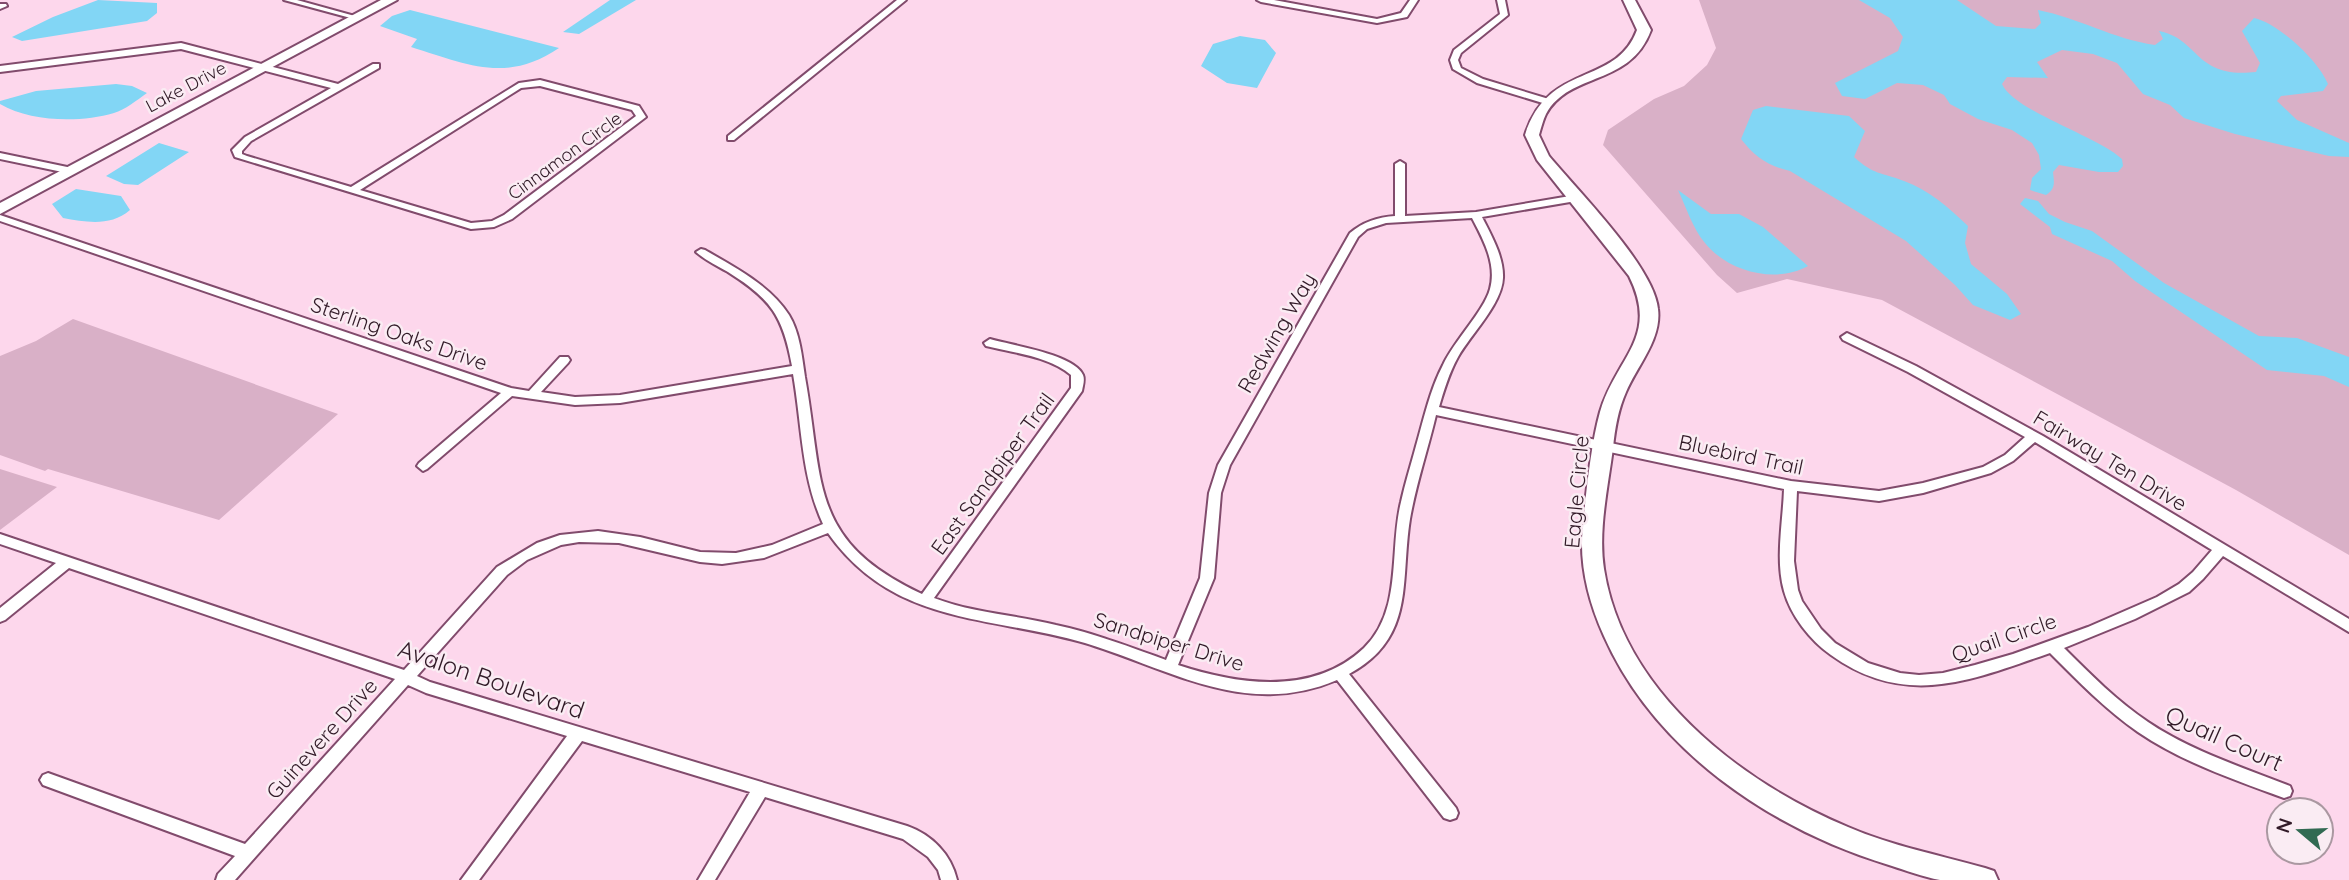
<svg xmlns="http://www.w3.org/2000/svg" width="2349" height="880" font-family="Quicksand,sans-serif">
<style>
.green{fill:#d9b0c7}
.water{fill:#82d6f5}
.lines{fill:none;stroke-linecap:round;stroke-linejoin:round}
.street-casing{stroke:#814b6c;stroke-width:4}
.secondary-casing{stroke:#814b6c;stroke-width:4}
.street{fill:#fff;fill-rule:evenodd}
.secondary{fill:#fff;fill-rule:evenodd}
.labels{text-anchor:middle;stroke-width:5;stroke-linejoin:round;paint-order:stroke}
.far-street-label{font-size:18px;fill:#311a27;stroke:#faecf3}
.street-label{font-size:21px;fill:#311a27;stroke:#faecf3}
.near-street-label{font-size:24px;fill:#311a27;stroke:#faecf3}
</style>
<rect width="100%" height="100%" fill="#fdd7ec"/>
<path class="green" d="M1699,0H2349V555L2236,490L1882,300L1787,279L1737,293L1717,275L1603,145L1608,130L1654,99L1684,86L1707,65L1716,48Z
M73,319L338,414L219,520L48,469L45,471L0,455V356L36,341Z
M0,469L57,487L0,530Z"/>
<path class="water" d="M98,0L157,3V13L147,21L22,41L12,37L53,17Z
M610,0H636L579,34L563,32Z
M1859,0H1957L1996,26L2035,29L2041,23L2038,10C2079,18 2113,39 2155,45L2163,39L2159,31C2200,39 2194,79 2256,72L2260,63L2242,31L2254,18C2278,23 2318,60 2328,84L2323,91L2281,96L2277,101L2297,120L2349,143V157L2329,156L2235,134L2184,118L2170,105L2143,94L2117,63L2093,54L2062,50L2037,62L2048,78L2007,77L2002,84C2014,111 2095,135 2122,159L2123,166L2118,172H2099L2059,165L2053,172C2054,182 2056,189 2046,195L2030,190L2032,178L2041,169L2039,155L2032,143L2012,130L1978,119L1950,104L1944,95L1923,85L1897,83L1865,99L1842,96L1835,83L1898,51L1903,37L1890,18Z
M410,10L559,48C506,84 466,64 411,47L417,39L380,26L392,16Z
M1240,36L1265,40L1276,53L1257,88L1227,83L1201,66L1213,44Z
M116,84L132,86L147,93C137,100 125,110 114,113C80,123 31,122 0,104V101L36,91Z
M1766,106L1849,116L1865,131L1854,157C1874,175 1880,172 1904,181C1929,190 1948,207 1968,226L1965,243L1971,264L2007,294L2021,314L2010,320L1973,305L1955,285L1906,241L1790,171C1768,166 1755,157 1741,139L1753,110Z
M159,143L189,152L138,185L124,184L106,176Z
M76,189L121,196L130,210C110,227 86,222 63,218L52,204Z
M1678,190L1711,214H1739L1763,227L1808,266C1776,284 1728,272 1705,243C1693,229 1686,207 1678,190Z
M2025,198L2038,201L2049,214L2065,222L2092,231L2164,283L2259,336L2297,338L2349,357V387L2324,376L2267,370L2135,281L2112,261L2052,234L2050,227L2020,204Z"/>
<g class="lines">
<g class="street-casing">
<path id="street" d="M284,0H297L362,18L358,20Z
M897,0H906L734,140H728V136Z
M1257,0H1274L1377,19L1401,13L1410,0H1418L1407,17L1377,23L1261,2Z
M1497,0H1505L1508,15L1461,53L1458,60L1461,68L1483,79L1552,100V104H1546L1477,83L1453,69L1450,60L1454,50L1500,14Z
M0,4H6L7,6L0,9Z
M181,43L338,84L373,64H379V68L251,141L242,151V154L247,156L351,187L519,83L540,80L639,106L646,117L512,219L494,227L471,229L235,157L232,150L245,137L331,88L181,49L0,72V66ZM540,86L632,110L636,116L504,215L492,221L471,223L360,190L521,88Z
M0,153L72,168L77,171L72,174L0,159Z
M1400,161L1405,164V216L1476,212L1576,195L1581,198L1576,201L1482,217C1491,235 1504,257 1503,278C1502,304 1471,334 1458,357C1449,373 1444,390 1439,407L1791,481L1879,491L1923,483L1983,467L2005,455L2025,437L1908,372L1843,340L1841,337L1847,333L1916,366L2043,436L2349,619V632L2223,556L2203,579L2189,592L2135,619L2064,648C2090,674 2117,701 2148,722C2191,751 2242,767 2290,786L2292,791L2290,796L2284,798C2235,780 2182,762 2138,732C2106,710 2078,681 2050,653C1972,680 1906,709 1831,655C1810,640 1791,616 1784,591C1775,559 1783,522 1784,489L1436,415C1428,449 1416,484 1410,519C1400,581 1416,638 1349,674L1456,808L1458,813L1456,818L1450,820L1444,818L1337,680C1246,719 1170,669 1085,643C988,615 894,626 828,533L764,558L722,564L700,562L619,543L579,542L561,545L527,560L507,575L417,676L430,682L907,826C932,835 951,854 957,880H941L938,870L928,857L903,839L765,797L715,880H698L750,792L582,741L479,880H461L567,736L426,693L408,685L235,880H216L218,874L235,856L43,785L40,780L43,775L48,773L245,844L395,679L69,568L5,620L0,622V608L56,563L0,544V534L404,670L497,567L537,543L560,535L598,531L640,537L700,552L736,553L772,545L823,524C801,476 802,425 793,374L620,403L575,405L512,396L427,469L423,471L417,466L419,463L501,393L0,221V215L511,388L529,391L560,357H568L570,360L568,363L541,392L575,397L620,395L792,366C783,316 771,299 728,272C717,266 705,260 696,252L701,249L705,250C734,267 770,285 789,315C800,333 802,357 805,377C824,482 808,541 922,594L1071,388V375C1048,356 1014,353 986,346L984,343L990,339C1010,345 1074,354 1083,375C1085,380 1083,385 1082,391L934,598C973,613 1016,615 1056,625C1094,633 1130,647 1166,660L1200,578L1209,493L1218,465L1350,233C1363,222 1378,217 1395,216V164ZM1472,218C1483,239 1497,264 1490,289C1484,311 1454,341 1443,365C1430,390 1424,418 1416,446C1411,465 1405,483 1401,502C1389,550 1403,610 1364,648C1313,696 1239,685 1178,665L1214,578L1221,493L1230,465L1358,237L1367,229L1386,223ZM2035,442L2212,550L2193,572L2179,584L2157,597L2088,627L2013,654L1975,665L1943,673L1919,675L1900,673L1868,663L1835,643L1821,629L1802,601L1798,590L1794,561L1797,491L1879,501L1923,493L1991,473L2013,461Z"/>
</g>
<g class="secondary-casing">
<path id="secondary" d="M381,0H397L0,214V203Z
M1623,0H1635L1651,30C1630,87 1570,71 1546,114C1543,120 1541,128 1539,135L1549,156C1578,191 1654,267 1658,309C1662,339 1637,366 1626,392C1618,410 1615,428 1613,448C1608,487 1598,530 1604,569C1623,691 1740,782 1848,827C1892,846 1939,855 1985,868L1994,871L1998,880C1979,880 1958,880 1940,880C1923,877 1905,870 1889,865C1771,829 1655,751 1604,636C1590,605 1581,572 1582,538C1585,502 1590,448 1600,412C1616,357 1660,338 1629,276L1537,160L1525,135C1548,61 1616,87 1637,30Z"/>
</g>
<use href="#street" class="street"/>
<use href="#secondary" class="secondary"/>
</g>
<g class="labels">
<g class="far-street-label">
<text transform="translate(186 87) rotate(-28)" y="6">Lake Drive</text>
<text transform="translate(565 156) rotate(-36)" y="6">Cinnamon Circle</text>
</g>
<g class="street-label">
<text transform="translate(1277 333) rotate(-60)" y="7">Redwing Way</text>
<text transform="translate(399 334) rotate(19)" y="7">Sterling Oaks Drive</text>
<text transform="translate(1741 455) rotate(12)" y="7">Bluebird Trail</text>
<text transform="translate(2110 461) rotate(31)" y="7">Fairway Ten Drive</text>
<text transform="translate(993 474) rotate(-54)" y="7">East Sandpiper Trail</text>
<text transform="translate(1577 492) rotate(-85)" y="7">Eagle Circle</text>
<text transform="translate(2004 638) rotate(-19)" y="7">Quail Circle</text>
<text transform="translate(1169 642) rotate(17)" y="7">Sandpiper Drive</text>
<text transform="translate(322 739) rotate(-48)" y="7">Guinevere Drive</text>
</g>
<g class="near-street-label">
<text transform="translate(491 680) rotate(19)" y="8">Avalon Boulevard</text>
<text transform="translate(2224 739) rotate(24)" y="8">Quail Court</text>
</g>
</g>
<g transform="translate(2300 831) rotate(289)"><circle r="33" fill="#faecf3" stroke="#aa98a1" stroke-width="2"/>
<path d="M0-5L12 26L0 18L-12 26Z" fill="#316a52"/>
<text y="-10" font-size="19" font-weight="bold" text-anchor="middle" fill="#311a27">N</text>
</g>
</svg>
